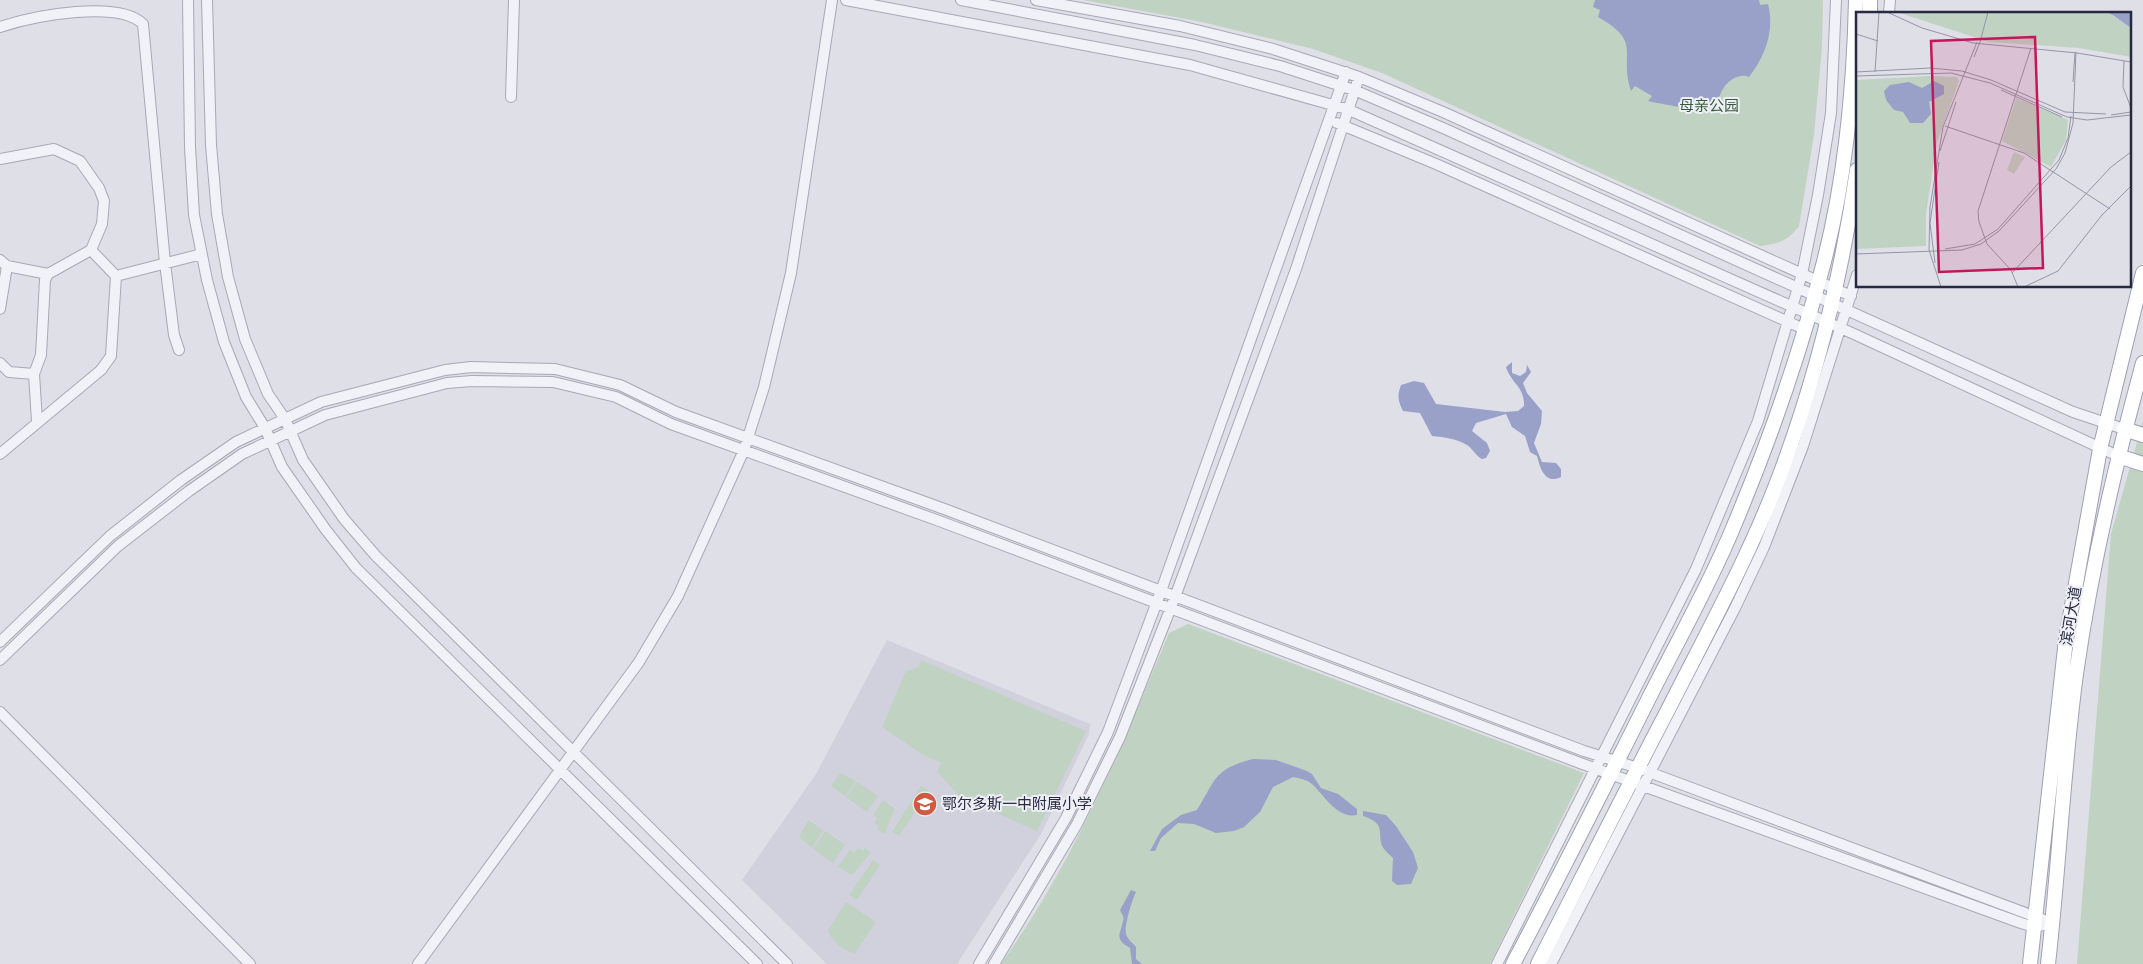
<svg xmlns="http://www.w3.org/2000/svg" width="2143" height="964" font-family="'PT Sans Narrow','Noto Sans SC',sans-serif">
<style>
.built{fill:#d1d1dd}
.green{fill:#c0d2c1}
.water{fill:#99a1c9}
.lines{fill:none;stroke-linecap:round;stroke-linejoin:round}
.minor-casing{stroke:#a8a8b6;stroke-width:12}
.major-casing{stroke:#9ea0b4;stroke-width:16}
.minor{stroke:#f1f2f7;stroke-width:10}
.major{stroke:#fff;stroke-width:14}
.labels{text-anchor:middle;stroke-width:4;stroke-linejoin:round;paint-order:stroke}
.park-label{font-size:15px;fill:#355b3a;stroke:#eeeff6}
.street-label{font-size:15px;fill:#272940;stroke:#eeeff6}
.poi-label{font-size:15px;fill:#272940;stroke:#eeeff6;text-anchor:start}
.inset-road{fill:none;stroke:#9596a5;stroke-width:1}
.view{fill:#c2185b;fill-opacity:0.15;stroke:#c2185b;stroke-width:2.5}
.inset-edge{fill:none;stroke:#272940;stroke-width:2.5}
</style>
<rect width="100%" height="100%" fill="#dfdfe8"/>
<path class="built" d="M887,640L1090,724L1089,734L1041,834L957,964H827L742,880L816,774Z"/>
<path class="green" d="M1083,0H1823L1822,47L1814,135L1799,226C1788,241 1778,244 1760,246L1382,73L1313,49L1202,22Z
M2143,421V964H2077L2111,534Z
M1188,624L1584,773L1490,964H1001C1073,863 1122,747 1169,633Z
M921,660L1086,731L1037,831L960,797L937,772L941,763L923,755L882,727L906,671L919,667Z
M840,773L856,781L845,796L831,786Z
M857,782L878,796L867,812L846,797Z
M921,786L929,791L899,836L892,832Z
M883,800L895,809L884,834L877,829L879,826L874,823L877,818L873,815Z
M808,820L823,830L812,848L799,837Z
M825,831L845,845L833,863L813,849Z
M858,848L863,851L865,848L871,853L852,875L838,867L850,850L854,853Z
M873,860L880,865L857,900L849,895Z
M846,902L876,922L855,953C845,952 830,940 828,930Z"/>
<path class="water" d="M1595,0H1759L1760,5L1768,4C1775,30 1765,57 1749,77C1735,71 1719,88 1719,102C1696,112 1672,106 1648,101L1652,96L1635,86L1631,91C1618,52 1644,43 1598,17L1600,10L1593,7Z
M1512,362V373L1520,376L1526,372L1527,365L1531,372L1523,383L1527,393L1542,411L1541,424L1534,443L1542,462L1556,463L1561,469V477C1545,485 1540,468 1537,456L1530,452L1525,436L1512,427L1506,414L1476,423L1472,431L1487,443L1490,451L1486,458L1482,459C1476,456 1472,448 1467,445C1457,439 1445,437 1432,436L1420,413L1403,411C1398,401 1397,396 1401,385L1414,381L1424,383L1436,404L1505,412L1518,411L1524,406C1525,387 1511,383 1506,367Z
M1253,759L1276,760L1307,771L1312,774L1321,788L1338,794L1357,809V815C1337,819 1324,795 1312,784C1307,780 1300,778 1293,777L1273,787L1260,812L1244,827L1234,831L1216,833L1194,824L1178,823L1161,838L1155,851H1150L1162,829L1181,815L1197,810C1216,780 1213,769 1253,759Z
M1363,811L1386,815L1396,826L1413,852L1418,868L1411,884L1397,885L1392,881L1393,858C1390,855 1386,852 1384,849C1375,836 1389,824 1363,816Z
M1131,890L1136,892C1132,900 1124,926 1126,934C1127,939 1133,943 1136,947V959L1142,964H1132L1130,948C1114,939 1120,935 1123,921C1125,916 1121,914 1120,910Z"/>
<g class="lines">
<g class="minor-casing">
<path id="minor" d="M188,0L190,147L194,215L207,280L224,342L246,397L265,428L282,467L326,530L356,568L757,964
M207,0L211,145L217,214L228,277L245,339L268,394L285,419L303,460L344,519L376,556L787,964
M846,0L1190,65L1347,109L1854,334L2118,456
M961,0L1195,45L1280,66L1354,90L1443,128L2073,412L2124,429
M1036,0L1180,26L1273,49L1359,77L1443,112L1851,296
M1889,14L1890,0
M0,27C36,15 119,0 143,24L165,263L174,335L179,350
M511,97L514,0
M1337,123L1436,164L1804,329
M0,159L54,149L80,161L99,188L104,201L102,224L91,250L48,274L45,280L41,355L34,374L37,421
M0,260L7,266L48,274
M116,276L198,255L201,251
M0,309L7,266
M0,363L9,372L34,374
M0,454L101,370L111,356L116,276L91,250
M0,642L110,536L181,480L236,442L321,402L445,370L471,367L555,369L620,385L676,412L947,510L1584,751L1638,768L2052,923L2034,927L2021,923L1580,763L942,522L671,424L616,397L553,382L472,381L447,383L325,415L242,454L189,491L118,546L0,660
M0,712L250,964
M418,964L639,662L678,596L744,450L764,387L791,273L832,0
M979,964L1066,818L1108,732L1161,591L1346,72
M994,964L1077,824L1120,737L1175,597L1296,269L1359,77
M1497,964L1696,569L1758,421L1802,274L1818,195L1831,113L1836,0
M1551,964L1735,608L1764,547L1803,446L1857,275"/>
</g>
<g class="major-casing">
<path id="major" d="M1870,14V0
M2124,429L2143,435
M2118,456L2143,464
M1513,964C1560,875 1605,786 1650,696C1678,640 1709,586 1733,528C1768,445 1798,359 1821,273C1845,185 1854,91 1856,0
M1538,964C1582,878 1625,792 1670,706C1709,629 1751,553 1781,472C1817,375 1842,273 1857,170
M2030,964L2066,639L2100,449L2143,273
M2048,964C2059,867 2063,770 2076,674C2091,568 2115,465 2143,363"/>
</g>
<use href="#minor" class="minor"/>
<use href="#major" class="major"/>
</g>
<defs>
<g id="school-disc" transform="scale(1.25)"><circle r="9.5" fill="#d05941" stroke="#eeeff6"/><path d="M0-5L7-2L0 1L-7-2ZM-4 1L0 2.5L4 1V4Q0 6-4 4Z" fill="#fff"/></g>
</defs>
<g fill-rule="evenodd">
<use href="#school-disc" x="925" y="804"/>
</g>
<g class="labels">
<g class="park-label">
<text x="1709" y="111">母亲公园</text>
</g>
<g class="street-label">
<text transform="translate(2071 616) rotate(-80)" y="5">滨河大道</text>
</g>
<g class="poi-label">
<text x="942" y="809">鄂尔多斯一中附属小学</text>
</g>
</g>
<g transform="translate(1856 12)">
<rect width="275" height="275" fill="#dfdfe8"/>
<path d="M41,0H251L275,16V45L223,36L133,30ZM72,64L101,65L103,69L81,130L70,202V234L0,237V68ZM160,86L212,108L210,128L195,155L146,129ZM158,140L169,145L158,162L151,158Z" fill="#c0d2c1"/>
<path d="M251,0H275V16L258,4ZM78,69L88,74V82L73,90L75,102L67,111H54L47,100L38,98L30,88L28,79L34,73L53,70L66,76Z" fill="#99a1c9"/>
<path class="inset-road" d="M31,0L66,16L117,31L221,41L275,50M0,22L22,29M124,30L132,0M118,45L124,30M268,49L267,75L275,96M0,60L74,56L106,59L135,68L209,100L250,102M19,60L23,0M0,64L95,61L134,71L211,105L231,108L275,103M217,70L219,40M145,78L206,105M255,103L275,100M89,114L168,141L254,197M84,139L100,90M89,237L119,232L142,217L203,148L212,126L215,104M0,242L106,238L125,232L143,219L200,157L209,141L217,111L220,40M79,251L74,211L83,150M156,261L255,155L275,140M85,275L73,238L74,195L87,115L121,30M162,275L155,258L131,232L123,210L122,199L175,36M168,275L202,259L246,203L275,174"/>
<path class="view" d="M179,25L187,256L83,260L75,29Z"/>
<rect width="275" height="275" class="inset-edge"/>
</g>
</svg>
